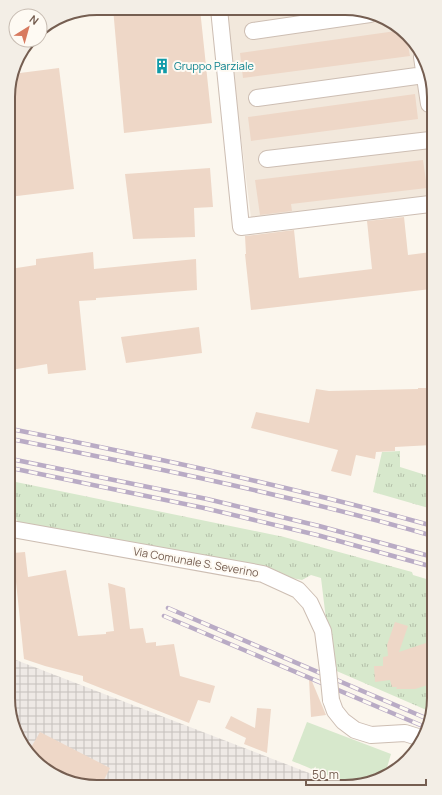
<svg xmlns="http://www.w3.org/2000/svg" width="442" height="795" font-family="Manrope,sans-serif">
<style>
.residential{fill:#f2e8dc}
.industrial{fill:url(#industrial-grid)}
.grass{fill:url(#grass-tufts)}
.park{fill:#d7e8cc}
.building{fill:#eed7c7}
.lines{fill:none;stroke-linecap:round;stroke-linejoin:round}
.minor-casing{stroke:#cdbeb3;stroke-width:18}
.minor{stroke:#fff;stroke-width:16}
.rail-casing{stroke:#b9abc5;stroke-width:4.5}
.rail{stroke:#fefaf3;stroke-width:3;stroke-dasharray:9;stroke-linecap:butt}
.minor-bridge-casing{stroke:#cdbeb3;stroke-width:18;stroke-linecap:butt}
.minor-bridge{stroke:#fff;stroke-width:16}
.labels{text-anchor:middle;stroke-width:4;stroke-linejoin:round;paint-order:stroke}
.culture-label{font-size:11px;fill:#0d838f;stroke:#fefaf3;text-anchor:start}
.street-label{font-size:11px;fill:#755e51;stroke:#fefaf3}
.rim{fill:none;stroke:#755e51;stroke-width:2}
</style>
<defs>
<pattern id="industrial-grid" width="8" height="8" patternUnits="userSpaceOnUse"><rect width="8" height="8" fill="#eee9e5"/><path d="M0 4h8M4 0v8" fill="none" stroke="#c5c0bc"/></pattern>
<pattern id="grass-tufts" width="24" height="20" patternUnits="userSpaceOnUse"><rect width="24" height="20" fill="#d7e8cc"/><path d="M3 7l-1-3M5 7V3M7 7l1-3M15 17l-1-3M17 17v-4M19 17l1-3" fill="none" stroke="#b3bfa8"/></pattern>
</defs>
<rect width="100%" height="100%" fill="#fbf6ed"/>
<path class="residential" d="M225,9L362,10L403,30L429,68L430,199L251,218Z"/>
<path class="industrial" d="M12,649L16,660L335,783L85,786L39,765L13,727Z"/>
<path class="grass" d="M400,451V467L432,477V509L373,492L382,452Z
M11,481L284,537L412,572L413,575L433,581L434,704L431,712L332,669L321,578L311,575L302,580L144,549L18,522C11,510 11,495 11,481Z"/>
<path class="park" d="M307,722L391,754C389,760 387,771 382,776C362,795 314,769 292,761Z"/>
<path class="building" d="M113,8L200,9L212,123L124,133Z
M403,30L406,34L410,56L243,78L240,53Z
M59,68L74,189L9,197V86L12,74Z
M415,94L418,119L251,141L248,117Z
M423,160L427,188L291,204L292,211L260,215L255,180Z
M210,168L213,207L194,208L195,237L133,239L125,174Z
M404,217L408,255L431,252V289L251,310L245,254H246L245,236L294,230L299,278L372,269L367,221Z
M93,252L94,269L196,259L197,290L96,298V300L79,301L86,370L48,374L47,364L11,370L10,269L36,265V259Z
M199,327L202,353L126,363L121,337Z
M418,388H432V445L395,447V451L376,452L375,459L356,455L351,476L331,471L338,450L251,428L256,412L309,423L316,389L329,391L418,389Z
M25,552L28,577L66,570L78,636L106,634V632L114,631L108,583L125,588L130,629L143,628L146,643L156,642V646L174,644L180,676L215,686L210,703L198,700L189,723L83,681V676L45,666L24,659L13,553Z
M395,622L408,626L399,652L429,642L430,647L433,646L434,683L415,689H396L397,687H392L390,680L375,682L374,666H383V657L388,656L387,645Z
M309,679H311L326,715L311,717Z
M257,708L271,709L267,753L244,744L246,738L225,728L231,716L255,728Z
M40,732L110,768L101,786H86L39,765L29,751Z"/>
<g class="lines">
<g class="minor-casing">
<path id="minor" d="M219,9L241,227L430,204
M253,31L370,14
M422,57L429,104
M257,98L424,75
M267,159L430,140
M12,529L263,574L298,590L310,603L323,631L328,670
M331,700L335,711L343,721L355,730L371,735L405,733L421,738"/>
</g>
<use href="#minor" class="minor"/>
<g class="rail-casing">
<path id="rail" d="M11,429C152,457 293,487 433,526
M11,439C152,467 294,496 433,536
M11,459L207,499L319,526L433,557
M11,468L204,508L317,535L433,567
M168,608L428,719
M164,616L425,727"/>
</g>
<use href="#rail" class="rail"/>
<g class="minor-bridge-casing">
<path id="minor-bridge" d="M328,670L331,700"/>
</g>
<use href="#minor-bridge" class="minor-bridge"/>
</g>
<defs>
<g id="building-bare" transform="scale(1.2)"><path d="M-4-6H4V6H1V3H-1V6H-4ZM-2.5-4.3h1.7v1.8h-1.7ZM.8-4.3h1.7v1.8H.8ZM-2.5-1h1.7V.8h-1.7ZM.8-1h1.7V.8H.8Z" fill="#0f9aa8" stroke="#fefaf3" stroke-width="2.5" paint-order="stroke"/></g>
</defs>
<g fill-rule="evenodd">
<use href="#building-bare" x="162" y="66"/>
</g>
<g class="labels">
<g class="culture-label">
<text x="174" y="70">Gruppo Parziale</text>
</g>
<g class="street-label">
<text transform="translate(196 562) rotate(10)" y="4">Via Comunale S. Severino</text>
</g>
</g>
<path d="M0 0H442V795H0ZM97 15H345A82 82 0 0 1 427 97V698A82 82 0 0 1 345 780H97A82 82 0 0 1 15 698V97A82 82 0 0 1 97 15Z" fill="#f3eee6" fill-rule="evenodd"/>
<path class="rim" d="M97 15H345A82 82 0 0 1 427 97V698A82 82 0 0 1 345 780H97A82 82 0 0 1 15 698V97A82 82 0 0 1 97 15Z"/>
<g transform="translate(28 28) rotate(37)"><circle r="19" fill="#fefaf3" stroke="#c7bcb2"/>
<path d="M0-3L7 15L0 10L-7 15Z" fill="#d87a5f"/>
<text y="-6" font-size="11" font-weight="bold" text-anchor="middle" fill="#755e51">N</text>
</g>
<path d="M306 779v6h120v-6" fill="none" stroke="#755e51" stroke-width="2"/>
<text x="312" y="779" font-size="12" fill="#755e51" stroke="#fefaf3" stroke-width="3" paint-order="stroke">50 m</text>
</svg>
